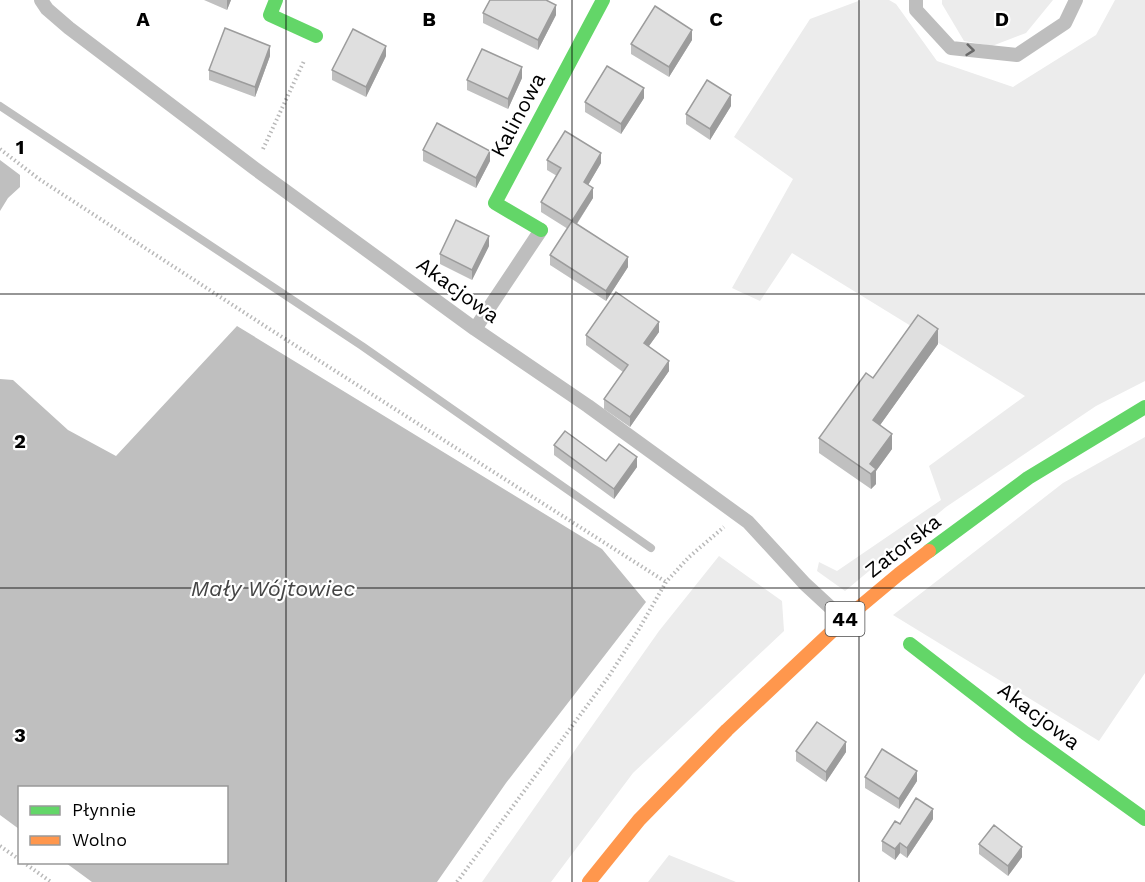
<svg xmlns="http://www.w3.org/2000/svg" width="1145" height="882" font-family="'Work Sans',sans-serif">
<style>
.green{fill:#ececec}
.water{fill:#bfbfbf}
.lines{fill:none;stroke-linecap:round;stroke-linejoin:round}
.stream{stroke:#bfbfbf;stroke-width:8}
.path{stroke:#b9b9b9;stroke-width:4;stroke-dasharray:1.5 3;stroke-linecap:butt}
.lane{stroke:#bebebe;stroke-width:14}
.fast{stroke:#63d668;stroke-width:14}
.slow{stroke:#ff974d;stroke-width:14}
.wall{fill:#c0c0c0}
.shaded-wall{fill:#9c9c9c}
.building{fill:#dfdfdf;stroke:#9c9c9c;stroke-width:1.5}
.oneway{stroke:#686868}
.grid{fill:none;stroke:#000;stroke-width:1.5;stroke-opacity:0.55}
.labels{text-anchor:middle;stroke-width:4.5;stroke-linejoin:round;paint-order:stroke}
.shield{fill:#fff;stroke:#4c4c4c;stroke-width:1.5}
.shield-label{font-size:20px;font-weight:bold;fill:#000}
.street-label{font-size:21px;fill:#000;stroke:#fff}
.water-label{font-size:22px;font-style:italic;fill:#444;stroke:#fff}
.grid-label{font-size:20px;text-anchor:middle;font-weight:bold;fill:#000;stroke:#fff;stroke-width:4.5;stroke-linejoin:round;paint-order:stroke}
</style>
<rect width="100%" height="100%" fill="#fff"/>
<path class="green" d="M861,0H889L896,4L937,61L1013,87L1096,35L1115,0H1145V381L1096,406L946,507L845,591L817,571L819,562L837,571L941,500L929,466L1025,396L792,253L760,301L732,288L793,179L734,137L810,19Z
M942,0H1053L1026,33L992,46L964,41L942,4Z
M1145,437V673L1099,741L893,615L1063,483Z
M719,556L782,601L784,631L633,773L551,882H482L659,631Z
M669,855L736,882H648Z"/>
<path class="water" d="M0,160L20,175V187L8,198L0,211Z
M237,326L602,549L646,602L506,783L437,882H92L66,863L226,862V788H20L19,829L0,815V379L13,380L68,430L116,456Z"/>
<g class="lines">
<path class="stream" d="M0,106L362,346L651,548"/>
<path class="path" d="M0,149L39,179L268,328L666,582
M263,149L304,61
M0,846L20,860
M23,862L51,882
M457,882L609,676L639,629L666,582L689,557L724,527"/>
<path class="lane" d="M41,0L47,9L69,28L254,168L475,329L588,406L748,522L805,584L844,620
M916,0V10L951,48L1017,55L1065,23L1076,0
M475,329L541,230"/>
<path class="fast" d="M276,0L270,15L316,36
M541,230L495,203L603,0
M929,551L1028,478L1145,407
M910,644L1025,733L1145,819"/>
<path class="slow" d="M589,882L639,820L727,730L844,620L899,574L929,551"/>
</g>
<path class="wall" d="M204,0H231L227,10Z
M483,13L556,15L538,50L483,23Z
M692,40L669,77L631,54V44Z
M270,56L255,97L209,80V70Z
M386,56L366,97L332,80V70Z
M522,78L508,109L467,90V80Z
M644,98L621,134L585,112V102Z
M731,106L710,140L686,124V114Z
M423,150L490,161L476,188L423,161Z
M547,160L601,163L588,185L593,198L577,224L628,267L606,301L550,265V255L568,229L541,212V202L557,176L547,170Z
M489,246L472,280L440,264V254Z
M659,332L648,347L669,371L630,427L604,409V399L623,372L586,345V335Z
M938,344L880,425L892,449L876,471V484L871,489L819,453V438L873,378Z
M554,445L606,461L637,467L614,499L554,455Z
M796,751L846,752L826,782L796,761Z
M865,777L917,781L899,809L865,788Z
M933,819L907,858L900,853L895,860L882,851V841L900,824Z
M979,844L1022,857L1008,876L979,854Z"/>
<path class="shaded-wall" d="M227,0H231L227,10Z
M556,5V15L538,50V40Z
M692,30V40L669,77V67Z
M270,46V56L255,97V87Z
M386,46V56L366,97V87Z
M522,67V78L508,109V99Z
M644,88V98L621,134V124Z
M731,95V106L710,140V129Z
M490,151V161L476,188V178Z
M601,153V163L584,192V182Z
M593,188V198L572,231V221Z
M489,236V246L472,280V270Z
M628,257V267L606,301V291Z
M659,322V332L644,353V343Z
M938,329V344L873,435V420Z
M669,361V371L630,427V417Z
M892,434V449L876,471V484L871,489L870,464Z
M637,457V467L614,499V489Z
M846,742V752L826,782V772Z
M917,771V781L899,809V799Z
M933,809V819L907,858V848Z
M900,843V853L895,860V849Z
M1022,847V857L1008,876V866Z"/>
<path class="building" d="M490,0H546L556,5L538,40L483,13Z
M655,6L692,30L669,67L631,44Z
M225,28L270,46L255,87L209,70Z
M353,29L386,46L366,87L332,70Z
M482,49L522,67L508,99L467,80Z
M607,66L644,88L621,124L585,102Z
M707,80L731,95L710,129L686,114Z
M437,123L490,151L476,178L423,150Z
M565,131L601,153L584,182L593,188L572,221L541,202L561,168L547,160Z
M456,220L489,236L472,270L440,254Z
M572,221L628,257L606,291L550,255Z
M616,292L659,322L644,343L669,361L630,417L604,399L628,365L586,335Z
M918,315L938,329L873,420L892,434L870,464L876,469L871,474L819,438L866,373L873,378Z
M565,431L606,461L619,444L637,457L614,489L554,445Z
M817,722L846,742L826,772L796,751Z
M882,749L917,771L899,799L865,777Z
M916,798L933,809L907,848L900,843L895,849L882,841L895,821L900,824Z
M994,825L1022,847L1008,866L979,844Z"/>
<defs><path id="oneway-chevron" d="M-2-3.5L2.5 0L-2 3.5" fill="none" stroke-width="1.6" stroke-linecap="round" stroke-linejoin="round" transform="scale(1.5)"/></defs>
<use class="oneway" href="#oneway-chevron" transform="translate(970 50) rotate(6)"/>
<path class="grid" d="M286,0V882M572,0V882M859,0V882M0,294H1145M0,588H1145"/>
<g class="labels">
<rect class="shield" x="825.5" y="602" width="39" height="34" rx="4.5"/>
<g class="shield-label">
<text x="845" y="626">44</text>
</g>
<g class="street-label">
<text transform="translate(518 115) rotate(-62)" y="7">Kalinowa</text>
<text transform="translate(458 290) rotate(36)" y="7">Akacjowa</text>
<text transform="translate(903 546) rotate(-38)" y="7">Zatorska</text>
<text transform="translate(1039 716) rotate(37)" y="7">Akacjowa</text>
</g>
<g class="water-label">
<text x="273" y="596">Mały Wójtowiec</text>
</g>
</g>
<g class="grid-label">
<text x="143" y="26">A</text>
<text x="429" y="26">B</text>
<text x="716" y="26">C</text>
<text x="1002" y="26">D</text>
<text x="20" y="154">1</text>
<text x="20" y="448">2</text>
<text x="20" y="742">3</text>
</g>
<rect x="18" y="786" width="210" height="78" fill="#ffffff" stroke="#999999" stroke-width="1.5"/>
<rect x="30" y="806" width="30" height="9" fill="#63d668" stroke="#999999" stroke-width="1.5"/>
<text x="72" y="816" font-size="18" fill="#000000">Płynnie</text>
<rect x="30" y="836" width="30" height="9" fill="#ff974d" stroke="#999999" stroke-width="1.5"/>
<text x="72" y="846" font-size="18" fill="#000000">Wolno</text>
</svg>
